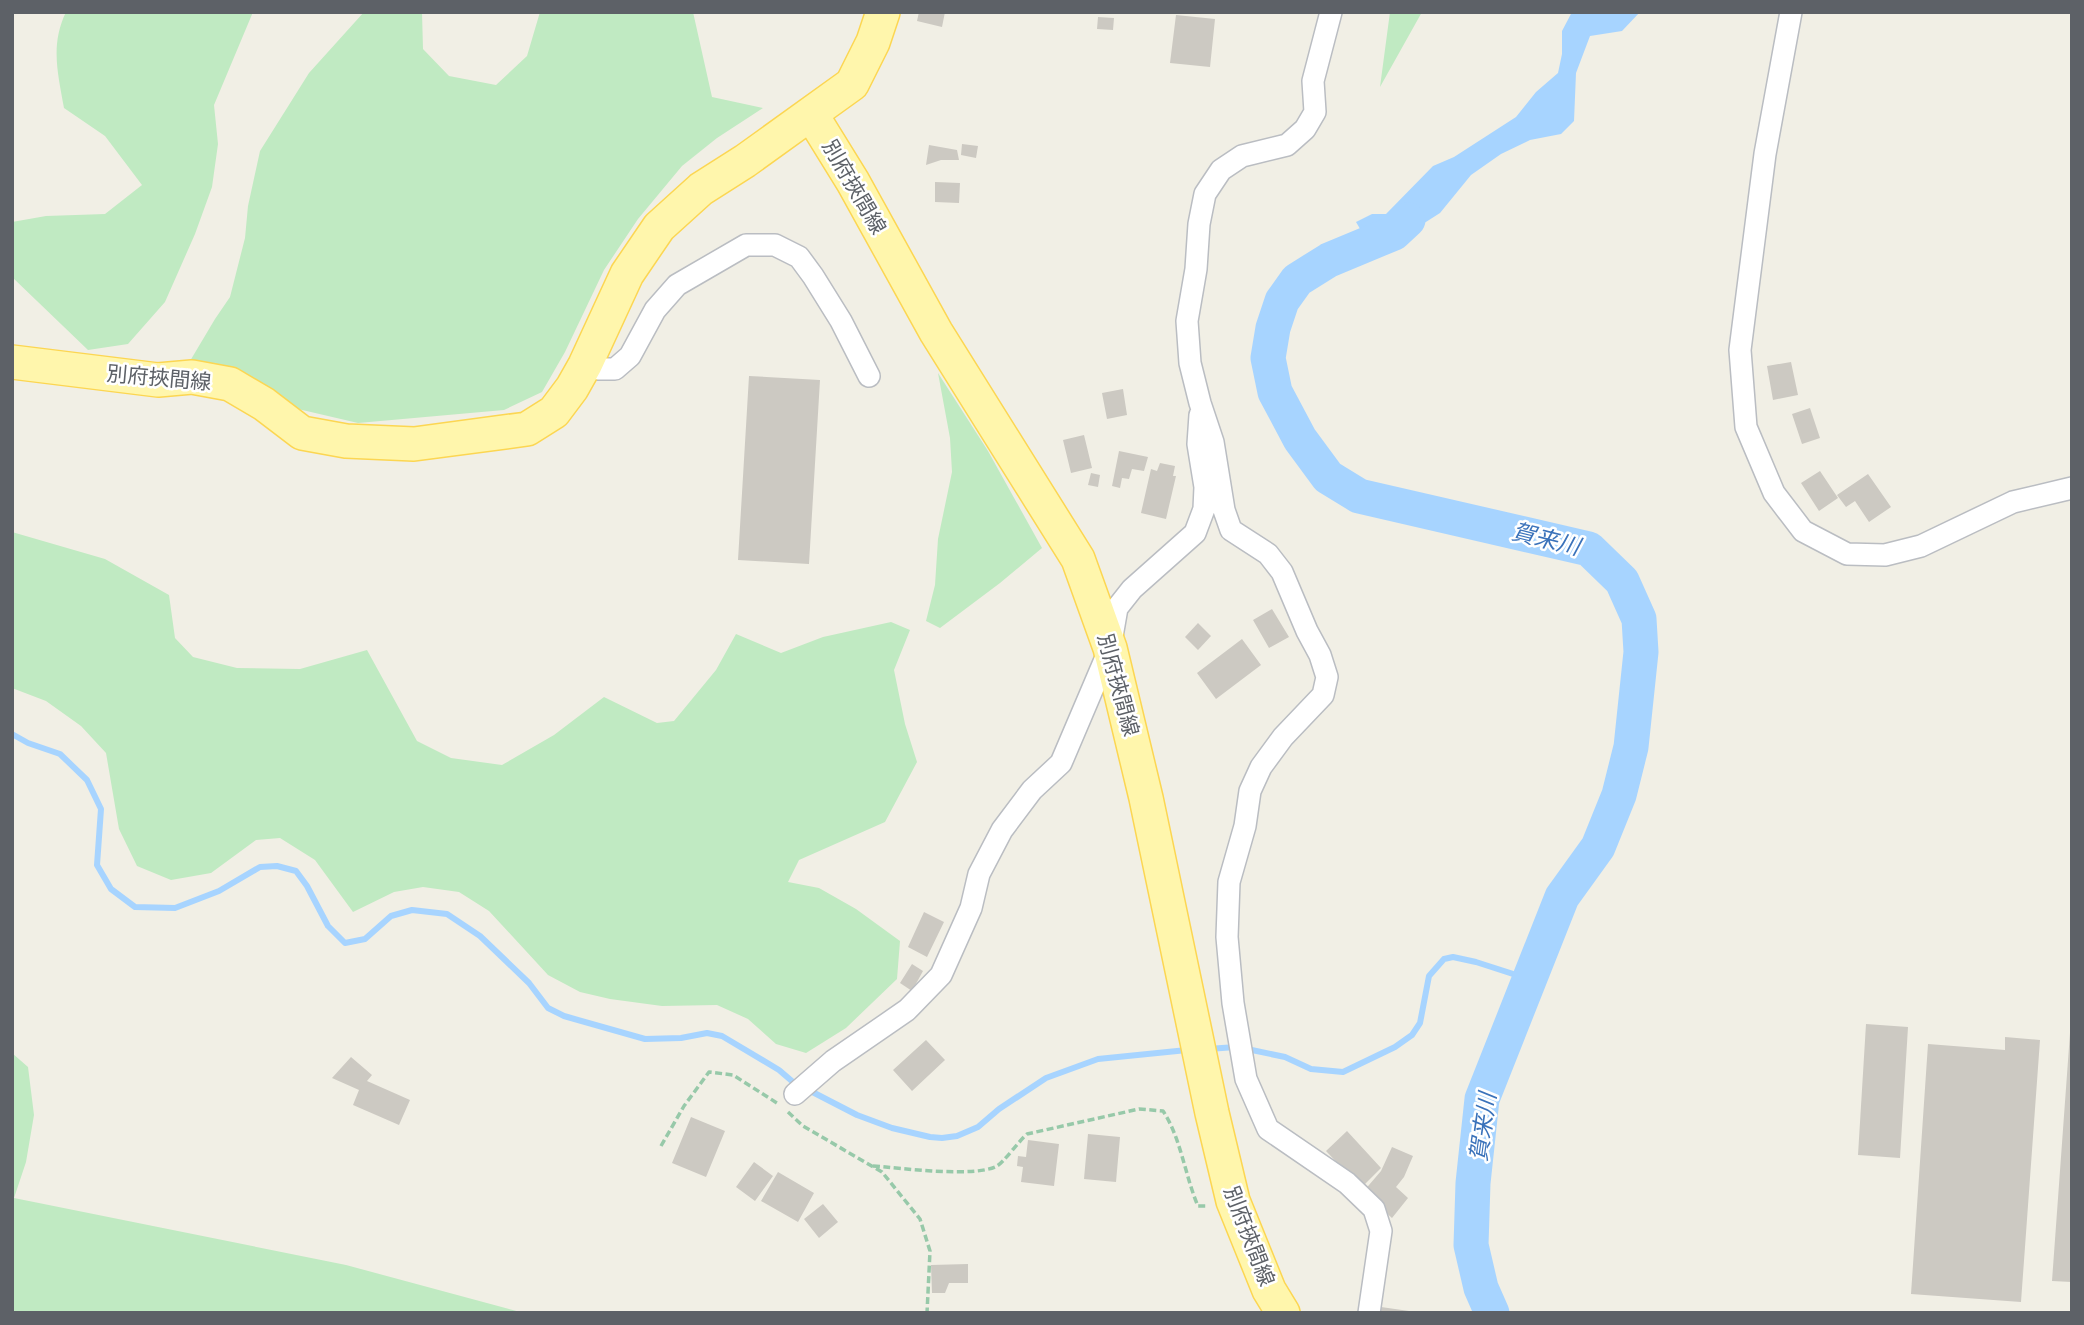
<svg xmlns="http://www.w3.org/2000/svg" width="2084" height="1325" font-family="Helvetica,'Noto Sans JP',sans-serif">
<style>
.green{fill:#c0eac2}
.water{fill:#a7d4ff}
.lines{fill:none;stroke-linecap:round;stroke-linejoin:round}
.stream{stroke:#a7d4ff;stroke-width:6}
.river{stroke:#a7d4ff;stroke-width:35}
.building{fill:#ccc9c2}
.street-casing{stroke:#babdc2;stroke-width:24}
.primary-casing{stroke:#fcd652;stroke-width:36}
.path{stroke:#97c9a9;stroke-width:3.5;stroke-dasharray:7 3.5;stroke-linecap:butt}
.street{stroke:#fff;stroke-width:21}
.primary{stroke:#fff6ac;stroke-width:33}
.labels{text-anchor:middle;stroke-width:5;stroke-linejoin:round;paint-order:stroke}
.street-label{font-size:21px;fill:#5d6167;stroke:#fff}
.water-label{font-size:23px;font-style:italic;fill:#3a72ba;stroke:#fff}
</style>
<rect width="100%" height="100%" fill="#f1efe5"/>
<path class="green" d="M66,12H253L214,105L218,144L212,187L195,234L165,302L128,344L88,350L12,277V222L46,216L105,214L142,185L105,136L64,108C58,74 50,45 66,12Z
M364,12H422L423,49L449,76L496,85L527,56L540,12H693L712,97L763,108L717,138L682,166L638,219L604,270L565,352L542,392L504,410L358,423L298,409L266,392L190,361L215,319L230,297L245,238L248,206L260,151L309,73Z
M1390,12H1422L1380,87Z
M938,373L988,451L1042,548L1000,583L940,628L926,621L935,585L938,539L952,472L950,438Z
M12,532L105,559L169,595L175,638L193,657L237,668L300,669L367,650L417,741L451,758L502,765L554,735L604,697L657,723L674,721L716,670L736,634L781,653L823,637L891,622L910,630L894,670L905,724L917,762L885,822L799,860L788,882L819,888L856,909L900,941L897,979L846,1028L806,1053L776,1044L748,1019L717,1005L662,1006L610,999L580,992L548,975L489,911L459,892L423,887L394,892L353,912L315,860L280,838L256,840L211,873L171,880L137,866L119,829L106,753L81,726L46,701L12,688Z
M12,1053L28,1067L34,1115L26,1162L14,1198L346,1265L524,1313H12Z"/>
<path class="water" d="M1572,12H1640L1622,31L1590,36L1576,73L1574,121L1561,134L1530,140L1501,154L1471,175L1440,213L1393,243L1373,251L1356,222L1372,214H1386L1433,166L1454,157L1516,117L1536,92L1558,73L1562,54V31Z"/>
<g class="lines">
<path class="stream" d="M12,734L28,743L60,754L87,780L101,809L97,865L111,889L135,907L175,908L219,891L260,867L277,866L296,871L307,886L328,926L345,943L365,939L391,916L412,910L447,914L480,936L529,983L548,1008L564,1016L645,1039L681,1038L707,1033L722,1036L779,1070L793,1082L857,1115L892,1128L930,1137L942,1138L957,1136L978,1127L999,1109L1046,1078L1098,1059L1187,1050
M1208,1049L1236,1047
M1247,1049L1285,1057L1311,1069L1343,1072L1395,1047L1412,1035L1420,1023L1429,976L1444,959L1453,957L1476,962L1529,979"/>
<path class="river" d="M1408,220L1394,233L1329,260L1297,280L1282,301L1273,328L1268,358L1275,392L1300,439L1328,477L1359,496L1589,549L1622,581L1639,619L1641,652L1631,747L1619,795L1598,847L1562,897L1482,1099L1473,1183L1471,1245L1481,1288L1492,1313"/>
</g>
<path class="building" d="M919,12H945L942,27L917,21Z
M1176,15L1215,19L1210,67L1170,63Z
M1098,17L1114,18L1113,30L1097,29Z
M962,144L978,146L976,158L961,155Z
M929,145L957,150L959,160H941L926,165Z
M935,182L960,183L959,203L935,202Z
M1791,362L1798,395L1773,400L1767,366Z
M749,376L820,380L809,564L738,560Z
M1123,389L1127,415L1107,419L1102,393Z
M1810,408L1820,438L1802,444L1792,414Z
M1084,435L1092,468L1071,473L1063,440Z
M1119,451L1148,457L1144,471L1132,469L1129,479L1122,478L1120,488L1112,486Z
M1160,463L1175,466L1173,476H1176L1166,519L1141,513L1151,469L1157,471Z
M1820,471L1838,498L1819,511L1801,483Z
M1091,473L1100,475L1098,487L1088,485Z
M1868,474L1891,507L1869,522L1855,501L1846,507L1837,495Z
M1272,609L1289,637L1269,648L1253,620Z
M1198,623L1211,636L1198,650L1185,637Z
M1242,639L1261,665L1216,699L1197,673Z
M924,912L944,922L927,957L908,947Z
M912,964L923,971L912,991L900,983Z
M1866,1024L1908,1027L1900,1158L1858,1155Z
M2070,1033H2072V1282L2052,1281Z
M2005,1037L2040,1040L2021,1302L1911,1294L1928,1044L2005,1050Z
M926,1040L945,1060L912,1091L893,1070Z
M351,1057L372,1075L367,1081L410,1100L399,1125L353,1105L359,1090L332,1078Z
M691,1117L725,1131L706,1177L672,1163Z
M1347,1131L1381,1168L1361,1188L1326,1151Z
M1088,1134L1120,1137L1116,1182L1084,1179Z
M1028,1140L1059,1144L1054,1186L1021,1182L1023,1167L1017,1166L1018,1156L1026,1157Z
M1392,1147L1413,1156L1404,1177L1396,1187L1408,1198L1392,1218L1363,1192L1381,1171Z
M754,1162L773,1176L755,1201L736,1187Z
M778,1172L814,1193L798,1222L761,1201Z
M823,1204L838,1222L819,1238L804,1219Z
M968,1264V1283H949L945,1293H932L931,1265Z
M1381,1307L1409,1311V1313H1380Z"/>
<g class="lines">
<g class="street-casing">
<path id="street" d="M1331,12L1313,81L1315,112L1305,129L1287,145L1242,156L1221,170L1205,194L1199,224L1196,269L1187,321L1190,363L1200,403L1213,442L1224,510L1231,530L1268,554L1282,572L1307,631L1320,655L1327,677L1323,695L1283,737L1261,767L1250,791L1245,826L1229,882L1227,937L1233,1003L1246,1079L1268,1129L1347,1183L1374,1209L1381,1231L1369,1313
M1791,12L1765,154L1740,350L1746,427L1774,493L1803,531L1847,554L1885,555L1921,546L2013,502L2072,488
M585,365L598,369H615L630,356L655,310L677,285L746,245H775L799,257L813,276L841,321L869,376
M795,1094L833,1061L907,1010L941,975L971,908L979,874L1002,830L1032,790L1061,763L1110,648L1117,608L1132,589L1195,533L1204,509L1205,487L1198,444L1200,415"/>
</g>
<g class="primary-casing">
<path id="primary" d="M811,114L853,182L936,332L1078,559L1110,648L1146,798L1212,1113L1233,1201L1269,1290L1283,1313
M12,362L158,380L192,377L230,384L264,404L302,433L346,441L414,444L527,429L554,412L572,388L585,365L627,274L659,227L701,189L745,161L852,84L873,42L883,12"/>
</g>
<path class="path" d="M788,1112L803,1126L882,1172L920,1219L930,1251L927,1313
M661,1146L684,1106L709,1072L733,1075L777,1103
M873,1166C902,1168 975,1178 997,1166C1003,1163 1019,1141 1027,1134L1139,1109L1163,1111C1181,1138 1185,1176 1198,1206H1208"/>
<use href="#street" class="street"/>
<use href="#primary" class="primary"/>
</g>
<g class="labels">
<g class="street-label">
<text transform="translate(854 187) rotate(60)" y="7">別府挾間線</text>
<text transform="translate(159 378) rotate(5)" y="7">別府挾間線</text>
<text transform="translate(1118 685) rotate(75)" y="7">別府挾間線</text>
<text transform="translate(1249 1236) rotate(69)" y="7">別府挾間線</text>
</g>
<g class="water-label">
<text transform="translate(1546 539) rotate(14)" y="8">賀来川</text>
<text transform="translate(1483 1127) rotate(-82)" y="8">賀来川</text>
</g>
</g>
<rect width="2084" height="1325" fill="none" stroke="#5d6167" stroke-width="28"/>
</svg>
